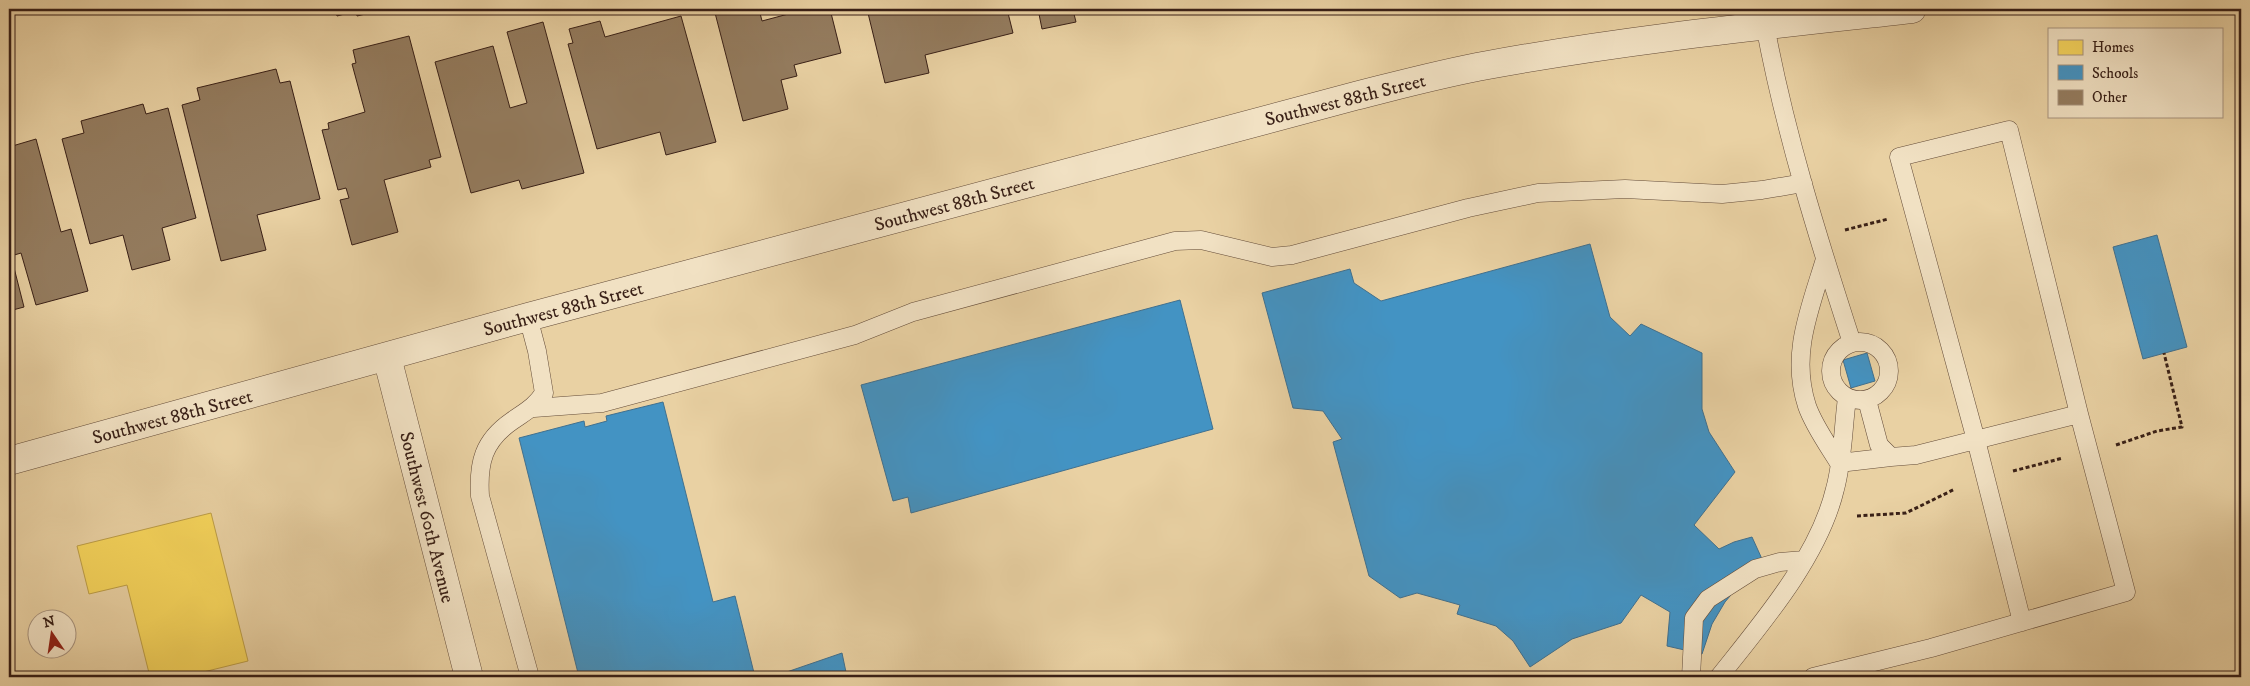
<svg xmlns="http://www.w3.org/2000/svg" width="2250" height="686" font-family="'IM FELL DW Pica',serif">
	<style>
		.homes { fill: #f6d55c; stroke: #bd9e47 }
		.schools { fill: #4393c3; stroke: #40708f }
		.building { fill: #947c5f; stroke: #381f16 }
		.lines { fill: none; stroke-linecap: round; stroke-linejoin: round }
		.service-casing { stroke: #644c39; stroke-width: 19 }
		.minor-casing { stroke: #644c39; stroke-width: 29 }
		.tertiary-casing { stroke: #644c39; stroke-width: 29 }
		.path { stroke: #381f16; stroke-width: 3; stroke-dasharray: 4 2.5; stroke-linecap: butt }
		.service { stroke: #f1e1c3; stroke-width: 18 }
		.minor { stroke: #f1e1c3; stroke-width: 28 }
		.tertiary { stroke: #f1e1c3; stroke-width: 28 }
		.labels { text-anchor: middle; stroke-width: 5; stroke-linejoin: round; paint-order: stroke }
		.street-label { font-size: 19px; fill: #381f16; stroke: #f1e1c3 }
	</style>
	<rect width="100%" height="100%" fill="#e9d1a3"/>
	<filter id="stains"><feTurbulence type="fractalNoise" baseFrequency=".004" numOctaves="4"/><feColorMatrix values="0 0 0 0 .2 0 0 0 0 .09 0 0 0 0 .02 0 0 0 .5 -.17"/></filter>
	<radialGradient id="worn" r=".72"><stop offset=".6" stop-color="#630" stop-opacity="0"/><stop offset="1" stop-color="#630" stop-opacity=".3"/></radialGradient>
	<!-- homes -->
	<path class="homes" d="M211,513l37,148 -65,16h-33l-23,-92 -38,9 -12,-48z"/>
	<!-- schools -->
	<path class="schools" d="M2157,235l30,112 -44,12 -30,-112z
		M1590,244l20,73 20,19 11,-12 61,29v56l7,23 26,40 -41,53 25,24 15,-7 18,-5 15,33 -31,19 -11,13 -13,22 -10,30 -35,-8 3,-34 -29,-17 -20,28 -49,16 -42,28 -17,-26 -17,-15 -39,-12 3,-9 -43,-12 -17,5 -31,-22 -36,-134 9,-3 -19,-28 -30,-3 -31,-115 88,-24 4,14 27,18z
		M1180,300l33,129 -302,84 -3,-16 -15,4 -32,-116z
		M1867,353l8,28 -24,7 -8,-28z
		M663,402l50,200 22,-6 20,81h-176l-60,-239 65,-17 1,6 22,-6 -1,-5z
		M842,653l5,24h-69v-2z"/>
	<!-- building -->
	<path class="building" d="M335,9h43v2l-21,5 -1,-5 -19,5z
		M714,9h45l3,12 45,-12h23l11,44 -47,12 3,11 -16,4 7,29 -45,12z
		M867,9h140l6,24 -88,22 4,18 -44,10z
		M1038,9h42l-7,1 3,12 -34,7z
		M681,16l35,126 -50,13 -6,-23 -63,17 -29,-105 5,-1 -4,-14 31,-8 5,16z
		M543,22l41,151 -62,16 -3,-9 -48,13 -36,-131 58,-16 17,62 17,-5 -20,-71z
		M409,36l32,121 -12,3 2,7 -47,13 14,52 -46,13 -12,-45 9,-2 -3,-10 -8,2 -16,-60 7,-1 -1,-6 37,-11 -13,-48 4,-1 -3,-13z
		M276,69l4,14 10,-2 30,118 -63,16 9,35 -45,11 -39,-156 18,-5 -3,-12z
		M143,104l3,10 22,-6 28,110 -34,10 8,32 -38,10 -9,-35 -33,9 -28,-105 22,-6 -3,-12z
		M36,139l25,93 10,-3 17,62 -52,14 -15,-52 -10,3 13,51 -15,4v-164z"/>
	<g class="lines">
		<!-- service casing -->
		<g class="service-casing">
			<path id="service" d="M1765,25c20,108 53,213 87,318
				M1825,259c-15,50 -35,95 -18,147 7,20 21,39 32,57l52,-6
				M528,317l9,34 7,42c-10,15 -18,18 -32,28 -29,20 -34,42 -32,75l50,181
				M1831 371a29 29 0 1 1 58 0a29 29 0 1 1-58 0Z
				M1867,400l12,45 12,12 25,-2 163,-41
				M534,408l68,-5 253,-68 58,-23 262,-71 26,-1 71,17 20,-2 176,-47 70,-15 87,-4 97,5 40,-4 41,-7
				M1691,677l3,-59 14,-19 47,-30 25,-7 24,-2
				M1719,677c42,-53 100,-120 116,-188 8,-29 8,-61 12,-91
				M1813,677l118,-29 195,-56 -47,-178 -70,-284 -110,27 77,283 46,182"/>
		</g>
		<!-- minor casing -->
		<g class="minor-casing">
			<path id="minor" d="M387,357l82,320"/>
		</g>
		<!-- tertiary casing -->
		<g class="tertiary-casing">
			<path id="tertiary" d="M9,461l519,-144 827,-221c44,-11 88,-23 133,-31 140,-26 282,-40 424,-56"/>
		</g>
		<!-- path -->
		<path class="path" d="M1845,230l43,-11
			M2116,445l41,-14 25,-4 -18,-74
			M2013,471l50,-13
			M1857,516l49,-3 49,-24"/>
		<!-- service -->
		<use href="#service" class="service"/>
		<!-- minor -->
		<use href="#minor" class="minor"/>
		<!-- tertiary -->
		<use href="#tertiary" class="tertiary"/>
	</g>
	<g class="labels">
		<!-- street labels -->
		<g class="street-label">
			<text transform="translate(1345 99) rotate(-14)" y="7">Southwest 88th Street</text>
			<text transform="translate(954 203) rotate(-15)" y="7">Southwest 88th Street</text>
			<text transform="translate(563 308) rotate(-15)" y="7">Southwest 88th Street</text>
			<text transform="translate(172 416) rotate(-15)" y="7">Southwest 88th Street</text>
			<text transform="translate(428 517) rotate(76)" y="7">Southwest 60th Avenue</text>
		</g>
	</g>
	<!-- margin -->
	<rect width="2250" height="686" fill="none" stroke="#e9d1a3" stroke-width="30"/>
	<rect x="10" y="10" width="2230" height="666" fill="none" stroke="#381f16" stroke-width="2.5"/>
	<rect x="15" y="15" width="2220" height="656" fill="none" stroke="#381f16"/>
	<!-- legend -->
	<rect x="2048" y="28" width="175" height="90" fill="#f1e1c3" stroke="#a7937e"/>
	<rect x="2058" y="40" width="25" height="15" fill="#f6d55c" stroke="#a7937e"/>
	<text x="2092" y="52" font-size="15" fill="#381f16">Homes</text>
	<rect x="2058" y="65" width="25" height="15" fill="#4393c3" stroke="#a7937e"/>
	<text x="2092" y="78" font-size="15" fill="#381f16">Schools</text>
	<rect x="2058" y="90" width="25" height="15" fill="#947c5f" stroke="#a7937e"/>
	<text x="2092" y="102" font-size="15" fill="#381f16">Other</text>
	<!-- north arrow -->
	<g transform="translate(52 634) rotate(347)"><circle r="24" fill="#f1e1c3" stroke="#a7937e"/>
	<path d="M0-4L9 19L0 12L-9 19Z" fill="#8f2418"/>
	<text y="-8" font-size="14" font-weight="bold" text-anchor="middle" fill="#381f16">N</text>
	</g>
	<rect width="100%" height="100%" filter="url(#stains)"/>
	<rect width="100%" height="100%" fill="url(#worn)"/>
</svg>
